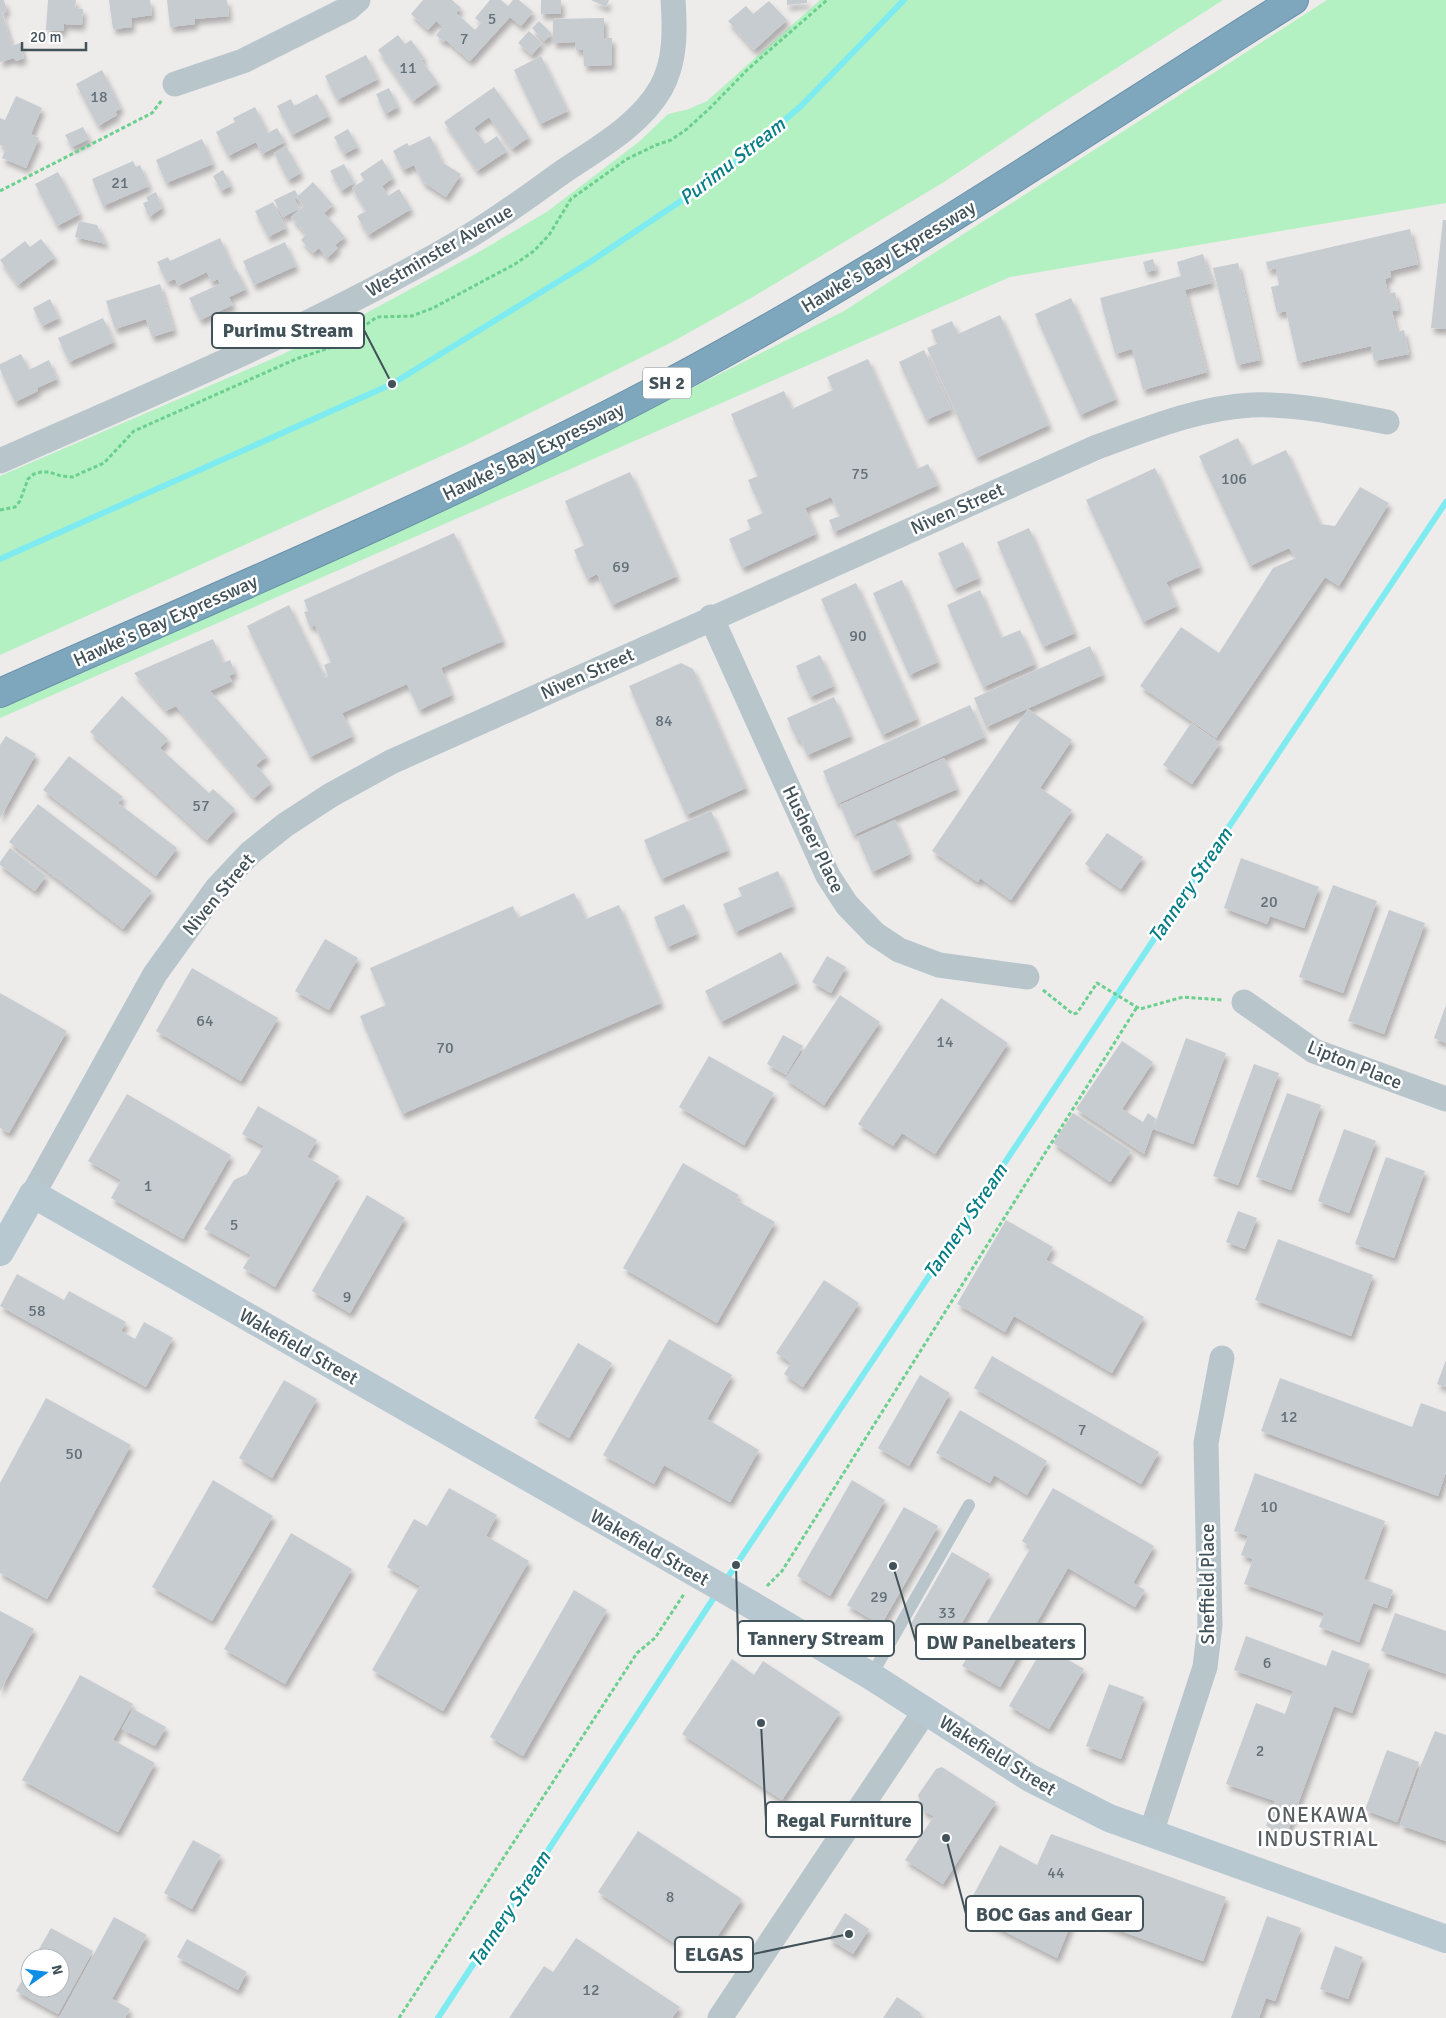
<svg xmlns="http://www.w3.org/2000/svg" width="1446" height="2018" font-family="Signika,sans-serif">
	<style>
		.green { fill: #b4f1c2 }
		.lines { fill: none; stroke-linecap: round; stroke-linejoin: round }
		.stream { stroke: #7eebf1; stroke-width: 6 }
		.building { fill: #c7ccd1; filter: url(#shadow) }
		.highway-casing { stroke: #6a92aa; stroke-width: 30 }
		.path { stroke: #6ad08e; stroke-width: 3; stroke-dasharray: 4 2.5; stroke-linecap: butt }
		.lane { stroke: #b8c6cc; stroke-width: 12 }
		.street { stroke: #b8c6cc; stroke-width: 25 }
		.secondary { stroke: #b7c8d1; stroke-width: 28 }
		.highway { stroke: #7ea7be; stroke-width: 28 }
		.labels { text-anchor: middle; stroke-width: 5; stroke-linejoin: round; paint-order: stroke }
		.number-label { font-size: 16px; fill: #637077 }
		.shield { fill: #fff; stroke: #7b868b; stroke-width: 1 }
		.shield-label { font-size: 18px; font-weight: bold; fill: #425259 }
		.street-label { font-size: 19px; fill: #425259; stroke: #fff }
		.water-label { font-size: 20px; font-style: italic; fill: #067e85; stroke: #fff }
		.quarter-label { font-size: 21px; letter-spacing: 1px; fill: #575d60; stroke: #fff }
		.leader { fill: none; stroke: #425259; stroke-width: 2 }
		.callout-dot { fill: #425259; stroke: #fff; stroke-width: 2 }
		.callout { fill: #fff; stroke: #425259; stroke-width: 2 }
		.callout-label { font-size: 20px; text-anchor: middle; font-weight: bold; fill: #425259 }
	</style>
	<defs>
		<filter id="shadow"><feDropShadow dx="3" dy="5.5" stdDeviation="2.5" flood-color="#0004"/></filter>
	</defs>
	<rect width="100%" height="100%" fill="#eeebeb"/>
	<!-- green -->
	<path class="green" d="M820,0h403l-175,112 -104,70 -193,116 -79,44 -206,103 -466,210v-179l281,-121 78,-38 120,-65 69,-41 92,-70 28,-27 21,-5 18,-8z
		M1327,0h119v203l-436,74 -1010,441v-10l524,-235 320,-162z"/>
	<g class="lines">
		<!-- stream -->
		<path class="stream" d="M0,559l392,-175 198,-122 134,-90 77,-66 103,-106
			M724,1583l722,-1081
			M438,2018l279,-425"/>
	</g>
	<!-- building -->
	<path class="building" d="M0,0h4l3,11 -5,2 10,33 8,-3 4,15 -8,3 -2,-3 -14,4z
		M48,0h28l-1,8 8,1 -1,16 -18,-1 -1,7 -17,-1z
		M109,0h41l2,15 -21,3 1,9 -19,2z
		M167,0h60l2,16 -34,3v5l-25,3z
		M423,0h29l9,8 -5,5 19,17 6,-7 -6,-5 15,-18h11l7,6 5,-6h6l14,12 -12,14 -11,-9 -40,44 -24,-21 -2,2 -8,-7 7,-8 -7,-6 -8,9 -17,-16z
		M541,0h20v14h-20z
		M591,0h18l-3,7z
		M787,0h20v3l-20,2z
		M769,1l18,19 -33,30 -26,-29 18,-15 7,8z
		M604,18v20h8v27l-28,1 -1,-16h-7l-1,-8 -22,1v-24z
		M539,21l13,13 -8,7 -12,-13z
		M529,31l13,12 -10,12 -14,-12z
		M398,35l7,9 6,-4 13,18 -3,2 17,23 -25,18 -35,-51z
		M366,55l12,24 -41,21 -12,-24z
		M541,56l27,55 -28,13 -26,-54z
		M102,70l19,38 -6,4 2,3 -19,11 -22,-42z
		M494,87l35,50 -17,12 -23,-32 -15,11 11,16 12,-8 10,15 -30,20 -33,-49z
		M389,88l9,19 -13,7 -9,-20z
		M317,94l12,22 -37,19 -15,-29 14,-7 3,7z
		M16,96l26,12 -11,26 8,4 -13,30 -24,-10 4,-10 -6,-3v-27l5,2z
		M255,107l13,26 9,-5 8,14 -23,12 -6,-12 -28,14 -12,-24 19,-10 -2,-4z
		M83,127l6,12 -17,8 -7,-12z
		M348,129l10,18 -14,7 -10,-17z
		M430,136l13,27 18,11 -15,23 -23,-15 -9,-17 -11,5 -10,-19 14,-8 2,3z
		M202,139l11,25 -47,19 -10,-23z
		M286,146l15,27 -13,7 -14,-27z
		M382,159l11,19 -11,8 6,10 11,-7 12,20 -43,26 -11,-19 9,-5 -14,-23 12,-8 -4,-6z
		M133,161l3,6 4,-2 9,21 -46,20 -11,-27z
		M344,164l10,19 -13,8 -11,-20z
		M223,170l8,16 -10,5 -8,-15z
		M58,172l22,42 -23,12 -22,-42z
		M313,182l20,23 -9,8 21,24 -10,8 3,3 -11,10 -8,-10 -6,5 -12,-13 5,-6 -15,-17 13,-11 -7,-9z
		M295,190l3,6 -4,2 5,11 -16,8 -9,-17z
		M156,192l6,16 -13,9 -6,-14 5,-2 -2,-4z
		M273,202l13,26 -18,9 -13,-26z
		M1443,220h3v109l-15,-1z
		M79,221l18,4 9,19 -31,-7z
		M1410,229l8,35 -28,7 1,6 -6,2 3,15 7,-2 4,18 -7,1 5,21 7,-2 5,24 -35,7 -3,-15 -73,17 -12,-52 -9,2 -6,-26 8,-2 -3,-17 -8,2 -2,-8z
		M220,238l14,32 2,-1 10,20 -17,8 4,8 -33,15 -11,-22 31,-14 -2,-5 -7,3 -4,-10 -29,14 -3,-7 -8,3 -10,-20 11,-5 2,4z
		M41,239l14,18 -37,28 -18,-25 25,-19 5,6z
		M285,242l11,24 -42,19 -11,-24z
		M1203,254l9,29 -27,7 22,82 -64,18 -11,-41 -17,5 -15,-56 81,-22 -4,-14z
		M1153,259l3,11 -10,2 -3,-10z
		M1238,263l22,97 -23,5 -24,-97z
		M160,284l14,46 -22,7 -6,-18 -31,10 -9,-28z
		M1071,298l45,101 -36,16 -45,-101z
		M50,299l9,19 -17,8 -9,-18z
		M1000,315l49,110 -73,33 -49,-110 10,-4 -6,-14 21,-9 6,13z
		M103,318l11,24 -45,20 -11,-24z
		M924,350l27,59 -25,11 -27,-58z
		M21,354l8,16 20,-10 8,19 -20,9 1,3 -23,11 -15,-33v-5z
		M868,359l49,110 11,-5 10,21 -104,47 -5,-12 11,-4 -9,-19 -26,11 11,26 -74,34 -13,-29 22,-10 -4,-9 16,-7 -15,-33 10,-4 -27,-62 53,-23 8,18 41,-19 -6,-13z
		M1238,438l13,28 35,-16 34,74 15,2 25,-39 29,16 -50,83 -14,-9 -109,161 -76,-52 41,-59 38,26 54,-85 23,-10 -7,-10 -39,18 -51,-110z
		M1155,468l45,99 -34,15 11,24 -34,16 -57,-122z
		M630,472l47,104 -65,29 -15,-31 -10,5 -13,-29 10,-5 -19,-44z
		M1029,528l46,105 -32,14 -46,-105z
		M454,533l49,108 -62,27 11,27 -33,15 -12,-26 -65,29 11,23 -43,21 -63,-131 42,-21 36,73 3,-2 -4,-11 7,-3 -16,-37 -5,2 -6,-15 4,-1 -4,-11z
		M963,542l16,36 -25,11 -16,-36z
		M902,580l36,82 -29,13 -36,-82z
		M856,583l61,136 -35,16 -61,-136z
		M980,590l21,48 19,-8 15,34 -52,23 -36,-82z
		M213,639l10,24 7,-3 5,13 -6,3 3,5 -22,10 57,65 -11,9 15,18 -17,15 -78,-92 -10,5 -32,-38z
		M1090,646l13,29 -117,52 -12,-29z
		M820,655l14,31 -24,11 -14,-31z
		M681,663l12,6 53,119 -60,27 -57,-129z
		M122,696l46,43 -8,9 49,45 4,-4 22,20 -28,31 -117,-108z
		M834,697l17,39 -44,19 -7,-16 -3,1 -10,-22z
		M970,705l15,32 -148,67 -14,-33z
		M1028,709l44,31 -32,48 32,22 -61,90 -31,-22 -2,4 -46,-31z
		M1191,723l29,20 -28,41 -29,-19z
		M6,736l30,18 -36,64v-73z
		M69,756l54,41 -5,6 59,45 -21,28 -113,-86z
		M944,758l13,31 -104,46 -13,-30z
		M38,804l114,87 -29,38 -114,-87z
		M711,811l17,39 -67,29 -17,-39z
		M895,820l15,34 -38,18 -15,-35z
		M1107,833l36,24 -22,32 -36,-25z
		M10,848l36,28 -11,15 -35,-26v-3z
		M1241,858l78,29 -15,41 -34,-12 -3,8 -43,-16z
		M778,871l15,35 -58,26 -12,-28 19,-8 -4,-8z
		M1333,885l44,16 -34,92 -44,-16z
		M574,893l12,26 33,-14 42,98 -259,111 -42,-98 26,-11 -16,-37 143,-62 5,12z
		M684,904l13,30 -30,13 -13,-30z
		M1389,910l36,13 -41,111 -36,-13z
		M325,939l33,19 -29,52 -34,-19z
		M781,952l16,31 -76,39 -16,-31z
		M827,956l19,11 -15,26 -19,-11z
		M192,968l86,50 -37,63 -85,-50z
		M0,993l67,38 -58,102 -9,-5z
		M840,995l40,27 -56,83 -39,-26z
		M941,998l67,45 -73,111 -33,-21 -9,13 -35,-22z
		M1446,1005v38l-12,-5z
		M783,1035l20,11 -17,29 -19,-11z
		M1186,1038l40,15 -33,91 -40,-15z
		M1122,1041l31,21 -31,47 21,13 5,-9 8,6 -12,35 -68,-45z
		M709,1056l65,37 -30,52 -65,-38z
		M1254,1064l25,9 -41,112 -25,-9z
		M1287,1093l34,12 -30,85 -35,-13z
		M127,1094l104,61 -48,84 -72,-41 10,-18 -33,-19z
		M258,1106l59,34 -10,17 32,19 -64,111 -32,-19 8,-13 -47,-26 30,-49 13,-6 17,-28 -22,-12z
		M1073,1113l58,38 -21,31 -57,-39z
		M1344,1129l32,12 -27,72 -31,-12z
		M1386,1157l39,14 -31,87 -39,-14z
		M683,1163l56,32 -3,5 39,22 -58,101 -94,-55z
		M367,1195l38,23 -55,95 -38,-22z
		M1238,1211l19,7 -12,31 -19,-7z
		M1006,1220l47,27 -7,13 98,57 -32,56 -98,-57 -9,16 -48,-28z
		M1278,1239l95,36 -22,61 -96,-36z
		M17,1274l47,26 5,-9 57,31 -5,9 14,8 9,-17 29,16 -27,49 -146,-81z
		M824,1280l35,23 -56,84 -19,-13 7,-11 -15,-10z
		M669,1339l63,36 -25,44 52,31 -29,52 -66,-37 -10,19 -51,-29z
		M578,1343l34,20 -43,75 -35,-20z
		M992,1356l167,96 -18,32 -167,-96z
		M1446,1360v27l-9,-3z
		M920,1375l30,18 -41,73 -31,-18z
		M1280,1378l132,49 9,-24 25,9v60l-8,24 -177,-65z
		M284,1380l33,19 -45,79 -33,-20z
		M46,1398l85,47 -84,154 -47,-26v-90z
		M960,1410l87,51 -20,34 -33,-20 -4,8 -54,-30z
		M1255,1473l130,48 -21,58 29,11 -6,18 -14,-5 -14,39 -40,-15 5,-14 -80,-29 9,-25 -12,-4 7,-19 -14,-5z
		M213,1480l60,36 -61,105 -60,-34z
		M852,1480l33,20 -55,96 -33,-20z
		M449,1488l48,27 -11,21 43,25 -86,150 -71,-41 48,-84 -33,-19 27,-48 13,7z
		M1053,1488l101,58 -21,37 12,7 -10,17 -67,-39 -68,119 -38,-21 69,-119 -9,-6z
		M904,1507l34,19 -57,99 -34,-20z
		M291,1533l61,36 -67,115 -61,-35z
		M952,1552l38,22 -42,73 -38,-22z
		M574,1590l33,20 -84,146 -33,-19z
		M0,1611l34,18 -34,62z
		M1395,1613l51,18v43l-65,-23z
		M1246,1636l80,30 6,-16 38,14 -18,49 -18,-7 -47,128 -21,-8 9,-25 -49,-17 30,-81 29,11 8,-23 -59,-21z
		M1044,1646l40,23 -35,60 -40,-23z
		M732,1659l22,16 9,-14 77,51 -58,88 -100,-66z
		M80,1675l53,29 -20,36 42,23 -37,69 -96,-52z
		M1109,1684l35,13 -23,62 -35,-13z
		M133,1709l33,18 -11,19 -33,-17z
		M1435,1731l11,4v106l-46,-16 21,-60z
		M1387,1750l32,12 -22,60 -32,-12z
		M942,1767l54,35 -53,82 -38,-24 29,-44 -11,-5 -5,-16 18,-26z
		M638,1831l104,68 -41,62 -103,-69z
		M1051,1834l175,63 -23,64 -128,-47 -18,44 -92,-47 35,-66 37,20z
		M193,1840l28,15 -29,54 -28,-16z
		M845,1913l24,16 -16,25 -24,-15z
		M1267,1916l34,12 -26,73 -9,-3 -7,20h-28z
		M114,1917l33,18 -35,64 18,10 -5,9h-66z
		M51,1928l42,23 -35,63 -42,-23 14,-25v22h30v-30h-26z
		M576,1938l104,69 -8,11h-163l35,-52 9,6z
		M187,1939l60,33 -9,18 -61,-33z
		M1335,1946l28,11 -15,42 -28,-10z
		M897,1997l24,16 -3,5h-35z"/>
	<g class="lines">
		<!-- highway casing -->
		<g class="highway-casing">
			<path id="highway" d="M0,693c211,-94 426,-184 631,-290 231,-119 444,-266 663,-403"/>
		</g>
		<!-- path -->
		<path class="path" d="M0,191l152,-78 10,-13
			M0,510l15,-3 5,-6 8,-22 6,-5 7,-2h8l12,4 12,1 8,-4 23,-10 30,-32 162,-72 39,-13 42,-29 35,-1 21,-8 82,-44 19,-13 15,-16 22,-36 56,-40 29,-14 15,-5 16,-11 24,-22 36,-37 80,-70
			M1043,990l30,24 4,-1 20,-30 43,26 43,-12 40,3
			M767,1586l15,-15 355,-564
			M399,2018l238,-365 18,-15 29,-44"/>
		<!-- lane -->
		<path class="lane" d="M871,1676l98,-171"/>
		<!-- street -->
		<path class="street" d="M175,84l68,-23 106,-53 9,-8
			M0,461c156,-69 314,-134 461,-220 36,-21 69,-46 103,-70 34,-23 76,-46 97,-83 15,-27 14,-58 12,-88
			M711,617l117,259 19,29 28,29 24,16 40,15 88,12
			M1244,1002l70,49 132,48
			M33,1194l122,-220 62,-86 33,-35 35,-28 46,-30 60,-33 706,-315c50,-18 101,-39 154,-42 46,-2 92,9 136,17
			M1151,1833l54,-166 5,-42 -4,-182 16,-85
			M720,2018l205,-307"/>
		<!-- secondary -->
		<path class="secondary" d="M0,1252l33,-58 717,410 121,72 159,102 79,40 337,121"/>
		<!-- highway -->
		<use href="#highway" class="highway"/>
	</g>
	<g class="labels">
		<!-- number labels -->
		<g class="number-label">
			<text x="492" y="24">5</text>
			<text x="464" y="44">7</text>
			<text x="408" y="73">11</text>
			<text x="99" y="102">18</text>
			<text x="120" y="188">21</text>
			<text x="860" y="479">75</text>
			<text x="1234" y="484">106</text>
			<text x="621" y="572">69</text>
			<text x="858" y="641">90</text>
			<text x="664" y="726">84</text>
			<text x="201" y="811">57</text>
			<text x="1269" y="907">20</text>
			<text x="205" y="1026">64</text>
			<text x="945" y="1047">14</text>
			<text x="445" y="1053">70</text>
			<text x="148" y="1191">1</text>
			<text x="234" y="1230">5</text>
			<text x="347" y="1302">9</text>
			<text x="37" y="1316">58</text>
			<text x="1289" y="1422">12</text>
			<text x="1082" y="1435">7</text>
			<text x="74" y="1459">50</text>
			<text x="1269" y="1512">10</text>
			<text x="879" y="1602">29</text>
			<text x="947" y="1618">33</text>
			<text x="1267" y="1668">6</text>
			<text x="1260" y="1756">2</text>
			<text x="1056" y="1878">44</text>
			<text x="670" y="1902">8</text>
			<text x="591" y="1995">12</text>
		</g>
		<!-- shield labels -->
		<rect class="shield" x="643" y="367.5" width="48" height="31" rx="4"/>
		<g class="shield-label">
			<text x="667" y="389">SH 2</text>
		</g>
		<!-- street labels -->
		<g class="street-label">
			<text transform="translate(439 250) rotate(-30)" y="7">Westminster Avenue</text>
			<text transform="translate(888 256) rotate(-31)" y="7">Hawke's Bay Expressway</text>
			<text transform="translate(533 451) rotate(-26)" y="7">Hawke's Bay Expressway</text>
			<text transform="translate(957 508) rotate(-24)" y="7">Niven Street</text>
			<text transform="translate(165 620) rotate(-24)" y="7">Hawke's Bay Expressway</text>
			<text transform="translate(587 673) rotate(-24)" y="7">Niven Street</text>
			<text transform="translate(814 839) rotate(64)" y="7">Husheer Place</text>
			<text transform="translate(218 894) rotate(-50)" y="7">Niven Street</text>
			<text transform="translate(1355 1064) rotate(22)" y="7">Lipton Place</text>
			<text transform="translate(299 1346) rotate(30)" y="7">Wakefield Street</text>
			<text transform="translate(650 1547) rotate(30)" y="7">Wakefield Street</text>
			<text transform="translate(1207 1584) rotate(-90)" y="7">Sheffield Place</text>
			<text transform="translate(998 1755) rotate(32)" y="7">Wakefield Street</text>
		</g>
		<!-- water labels -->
		<g class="water-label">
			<text transform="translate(732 161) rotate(-38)" y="7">Purimu Stream</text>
			<text transform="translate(1190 885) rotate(-56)" y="7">Tannery Stream</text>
			<text transform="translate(965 1221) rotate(-56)" y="7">Tannery Stream</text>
			<text transform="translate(509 1909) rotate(-57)" y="7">Tannery Stream</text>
		</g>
		<!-- quarter labels -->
		<g class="quarter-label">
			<text x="1318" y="1822">ONEKAWA<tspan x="1318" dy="24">INDUSTRIAL</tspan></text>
		</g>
	</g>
	<!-- callouts -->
	<path class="leader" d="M392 384L364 330M736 1565L738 1638M893 1566L916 1642M761 1723L766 1820M946 1838L966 1914M849 1934L753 1954"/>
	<g class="callout-dot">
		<circle cx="392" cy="384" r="5"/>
		<circle cx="736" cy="1565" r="5"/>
		<circle cx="893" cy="1566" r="5"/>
		<circle cx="761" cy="1723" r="5"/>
		<circle cx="946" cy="1838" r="5"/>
		<circle cx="849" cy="1934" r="5"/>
	</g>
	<g class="callout">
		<rect x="212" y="313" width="152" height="35" rx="5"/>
		<rect x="738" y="1621" width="156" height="35" rx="5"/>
		<rect x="916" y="1624" width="169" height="35" rx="5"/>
		<rect x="766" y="1802" width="156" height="35" rx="5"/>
		<rect x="966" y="1896" width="177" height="35" rx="5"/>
		<rect x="675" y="1937" width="78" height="35" rx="5"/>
	</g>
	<g class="callout-label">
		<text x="288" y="337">Purimu Stream</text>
		<text x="816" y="1645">Tannery Stream</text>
		<text x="1001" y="1649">DW Panelbeaters</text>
		<text x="844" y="1827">Regal Furniture</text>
		<text x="1054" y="1921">BOC Gas and Gear</text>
		<text x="714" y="1961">ELGAS</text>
	</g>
	<!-- north arrow -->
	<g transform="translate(45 1973) rotate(76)"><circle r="24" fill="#ffffff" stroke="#b3babd"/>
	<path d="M0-4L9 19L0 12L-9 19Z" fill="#0d8de6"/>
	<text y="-8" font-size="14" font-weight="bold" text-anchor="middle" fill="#425259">N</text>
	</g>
	<!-- scale -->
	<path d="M22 42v8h64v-8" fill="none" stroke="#425259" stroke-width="2.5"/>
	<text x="30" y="42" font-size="15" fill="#425259" stroke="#ffffff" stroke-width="4" paint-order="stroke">20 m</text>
</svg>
